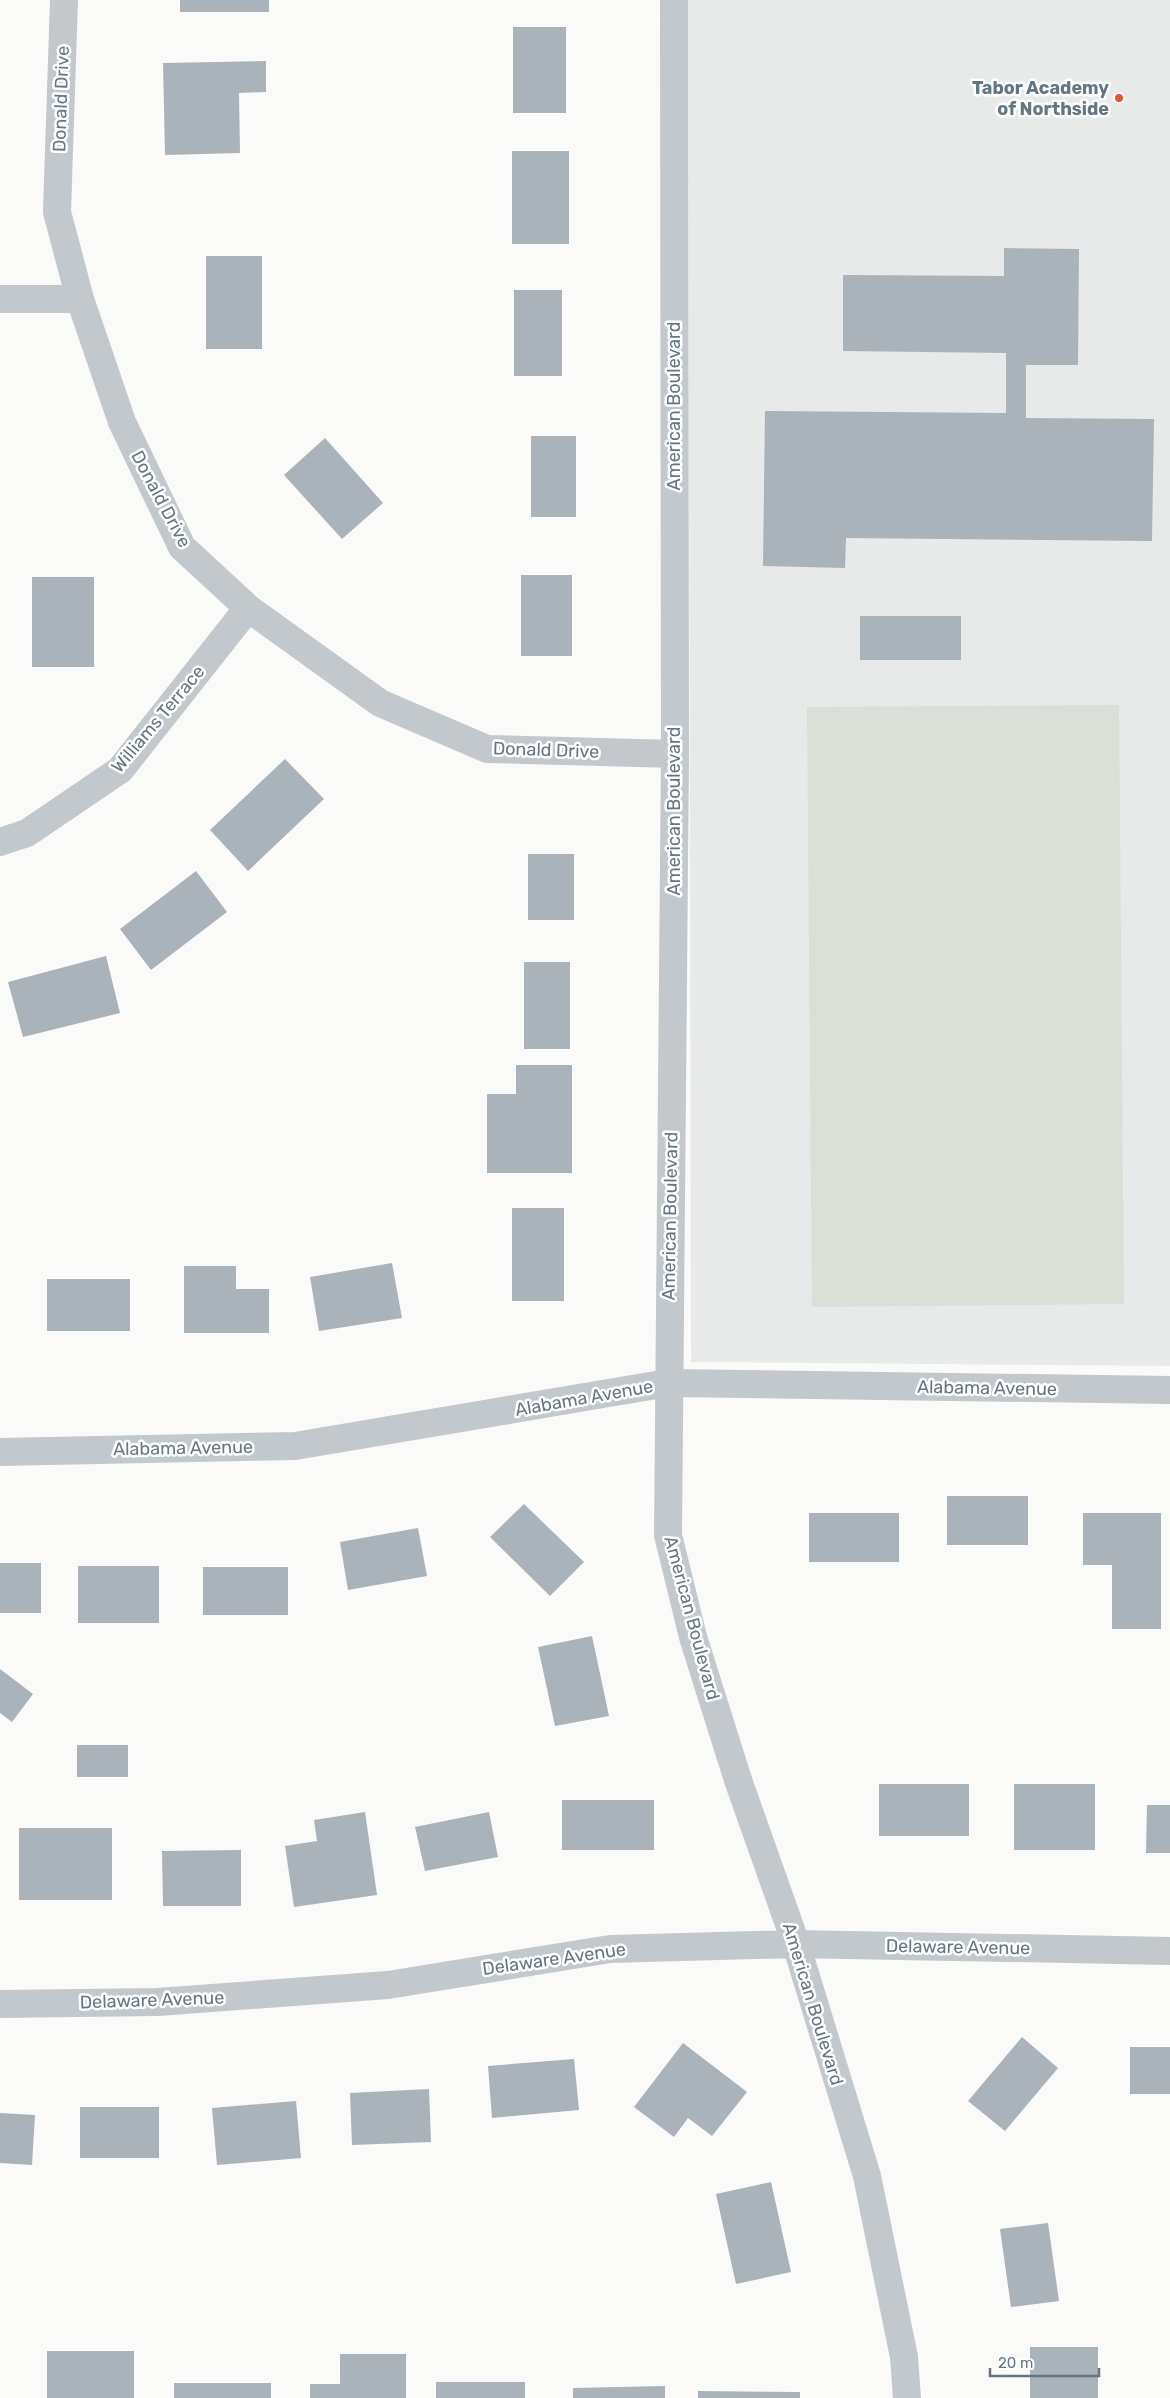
<svg xmlns="http://www.w3.org/2000/svg" width="1170" height="2398" font-family="Rubik,sans-serif">
	<style>
		.built { fill: #e8e9e9 }
		.green { fill: #dadfd7 }
		.building { fill: #aab3b9 }
		.lines { fill: none; stroke-linecap: round; stroke-linejoin: round }
		.street { stroke: #c3c8cc; stroke-width: 28 }
		.poi-dot { fill: #e4572e; stroke: #fff; stroke-width: 2 }
		.labels { text-anchor: middle; stroke-width: 5; stroke-linejoin: round; paint-order: stroke }
		.poi-label { font-size: 18px; font-weight: bold; fill: #657683; stroke: #fff; text-anchor: end }
		.street-label { font-size: 18px; fill: #657683; stroke: #fff }
	</style>
	<rect width="100%" height="100%" fill="#fafaf8"/>
	<!-- built -->
	<path class="built" d="M688,0h482v1366l-479,-4z"/>
	<!-- green -->
	<path class="green" d="M1119,705l5,599 -312,3 -5,-600z"/>
	<!-- building -->
	<path class="building" d="M180,0h89v12h-89z
		M513,27h53v86h-53z
		M266,61v31l-27,1 1,60 -75,2 -2,-92z
		M512,151h57v93h-57z
		M1004,248l75,1 -1,116h-52v53l128,1 -2,122 -306,-3 -1,30 -82,-2 2,-155 241,2v-60l-163,-2v-76l161,1z
		M206,256h56v93h-56z
		M514,290h48v86h-48z
		M531,436h45v81h-45z
		M325,438l58,65 -41,36 -58,-64z
		M521,575h51v81h-51z
		M32,577h62v90h-62z
		M860,616h101v44h-101z
		M285,759l39,40 -76,72 -38,-41z
		M528,854h46v66h-46z
		M196,871l31,41 -76,58 -31,-41z
		M106,956l14,57 -97,24 -15,-55z
		M524,962h46v87h-46z
		M516,1065h56v108h-85v-79h29z
		M512,1208h52v93h-52z
		M392,1263l10,55 -83,13 -9,-54z
		M184,1266h52v23h33v44h-85z
		M47,1279h83v52h-83z
		M947,1496h81v49h-81z
		M524,1504l60,58 -34,34 -60,-59z
		M809,1513h90v49h-90z
		M1083,1513h78v116h-49v-64h-29z
		M418,1528l9,48 -79,14 -8,-48z
		M0,1563h41v50h-41z
		M78,1566h81v57h-81z
		M203,1567h85v48h-85z
		M592,1636l17,80 -54,10 -17,-79z
		M0,1669l33,25 -21,28 -12,-9z
		M77,1745h51v32h-51z
		M879,1784h90v52h-90z
		M1014,1784h81v66h-81z
		M562,1800h92v50h-92z
		M1147,1805h23v48h-24z
		M365,1812l12,83 -83,12 -9,-61 32,-5 -3,-21z
		M489,1812l9,45 -73,14 -10,-44z
		M19,1828h93v72h-93z
		M241,1850v56h-78l-1,-55z
		M1022,2037l36,31 -53,63 -37,-30z
		M683,2043l64,49 -35,44 -24,-18 -14,19 -40,-30z
		M1130,2047h40v47h-40z
		M574,2059l5,51 -87,8 -4,-52z
		M429,2089l2,53 -79,3 -2,-52z
		M296,2101l5,57 -84,7 -5,-57z
		M80,2107h79v51h-79z
		M0,2113l35,2 -3,50 -32,-2z
		M771,2182l20,90 -55,12 -20,-90z
		M1048,2223l11,78 -48,6 -11,-78z
		M1030,2347h68v51h-68z
		M47,2351h87v47h-87z
		M340,2354h66v44h-96v-14h30z
		M436,2382h89v16h-89z
		M174,2383h97v15h-97z
		M665,2386v12h-92v-10z
		M698,2391l102,1v6h-102z"/>
	<g class="lines">
		<!-- street -->
		<path class="street" d="M64,0l-7,212 23,87 42,123 60,125 66,61 132,95 107,46 188,5
			M674,0l1,754 -7,781 25,102 45,143 58,164 71,232 37,181 3,41
			M0,299h80
			M0,842l27,-9 93,-63 128,-162
			M0,1452l295,-6 373,-63 502,7
			M0,2004l158,-2 230,-17 222,-36 186,-5 374,7"/>
	</g>
	<!-- markers -->
	<circle class="poi-dot" cx="1119" cy="98" r="5"/>
	<g class="labels">
		<!-- poi labels -->
		<g class="poi-label">
			<text x="1109" y="94">Tabor Academy<tspan x="1109" dy="21">of Northside</tspan></text>
		</g>
		<!-- street labels -->
		<g class="street-label">
			<text transform="translate(61 99) rotate(-88)" y="6">Donald Drive</text>
			<text transform="translate(674 406) rotate(-90)" y="6">American Boulevard</text>
			<text transform="translate(161 499) rotate(62)" y="6">Donald Drive</text>
			<text transform="translate(158 719) rotate(-50)" y="6">Williams Terrace</text>
			<text transform="translate(546 750) rotate(2)" y="6">Donald Drive</text>
			<text transform="translate(674 811) rotate(-90)" y="6">American Boulevard</text>
			<text transform="translate(670 1216) rotate(-89)" y="6">American Boulevard</text>
			<text transform="translate(987 1388) rotate(1)" y="6">Alabama Avenue</text>
			<text transform="translate(584 1398) rotate(-10)" y="6">Alabama Avenue</text>
			<text transform="translate(183 1448) rotate(-1)" y="6">Alabama Avenue</text>
			<text transform="translate(692 1618) rotate(75)" y="6">American Boulevard</text>
			<text transform="translate(958 1947) rotate(1)" y="6">Delaware Avenue</text>
			<text transform="translate(554 1959) rotate(-8)" y="6">Delaware Avenue</text>
			<text transform="translate(152 2000) rotate(-2)" y="6">Delaware Avenue</text>
			<text transform="translate(813 2004) rotate(73)" y="6">American Boulevard</text>
		</g>
	</g>
	<!-- scale -->
	<path d="M990 2368v8h109v-8" fill="none" stroke="#657683" stroke-width="2.5"/>
	<text x="998" y="2368" font-size="15" fill="#657683" stroke="#ffffff" stroke-width="4" paint-order="stroke">20 m</text>
</svg>
